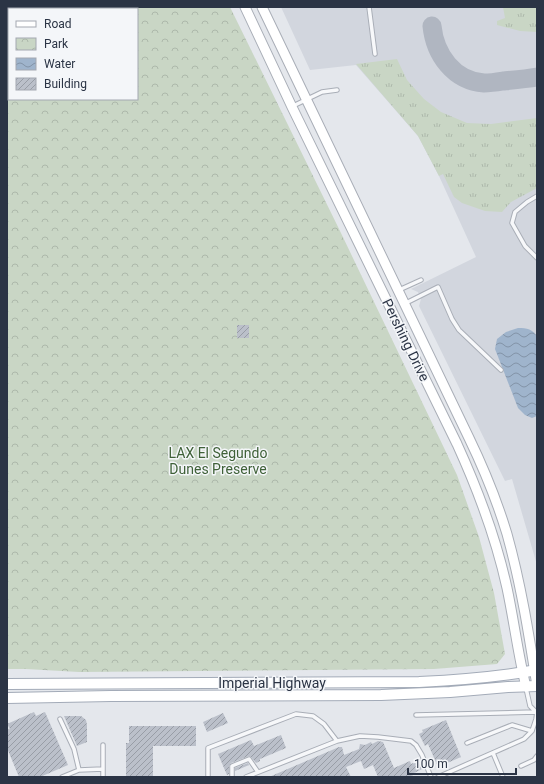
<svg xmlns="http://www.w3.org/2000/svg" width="544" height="784" font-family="Roboto,sans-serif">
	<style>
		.built { fill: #d2d6de }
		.grass { fill: url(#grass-tufts) }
		.park { fill: url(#park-crowns); fill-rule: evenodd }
		.water { fill: url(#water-waves) }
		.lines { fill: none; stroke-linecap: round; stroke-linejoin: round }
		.taxiway { stroke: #b0b6c1; stroke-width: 19 }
		.building { fill: url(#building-hatch) }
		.service-casing { stroke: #a9aeb7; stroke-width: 5.5 }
		.secondary-casing { stroke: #a9aeb7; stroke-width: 11 }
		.primary-casing { stroke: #a3abb8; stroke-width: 12 }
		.service { stroke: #f7f8fa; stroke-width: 3.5 }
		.secondary { stroke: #fff; stroke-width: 9 }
		.primary { stroke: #fff; stroke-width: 10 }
		.labels { text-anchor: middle; stroke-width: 3; stroke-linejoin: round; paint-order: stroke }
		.street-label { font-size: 14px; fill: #2b3445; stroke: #f4f6f9 }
		.park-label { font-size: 14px; fill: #3f6138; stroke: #f4f6f9 }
	</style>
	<defs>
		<pattern id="grass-tufts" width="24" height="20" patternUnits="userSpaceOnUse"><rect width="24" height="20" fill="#c9d6c5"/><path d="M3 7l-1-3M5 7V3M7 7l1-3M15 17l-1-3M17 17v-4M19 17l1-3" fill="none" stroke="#adb8ab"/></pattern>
		<pattern id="park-crowns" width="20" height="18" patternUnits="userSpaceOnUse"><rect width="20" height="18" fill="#c9d6c5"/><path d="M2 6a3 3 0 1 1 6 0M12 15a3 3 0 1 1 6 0" fill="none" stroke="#adb8ab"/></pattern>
		<pattern id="water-waves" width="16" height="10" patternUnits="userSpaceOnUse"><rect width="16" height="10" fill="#9fb4cc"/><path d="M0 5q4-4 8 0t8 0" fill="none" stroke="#8293a7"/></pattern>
		<pattern id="building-hatch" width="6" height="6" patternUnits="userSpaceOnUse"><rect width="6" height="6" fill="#bbc0ca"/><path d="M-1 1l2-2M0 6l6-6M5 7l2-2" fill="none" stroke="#989da6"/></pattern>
	</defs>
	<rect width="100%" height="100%" fill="#e4e7ec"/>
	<!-- built -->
	<path class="built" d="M281,7h256v558l-25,-86 -7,2 -86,-175 2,-7 -3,-7 -7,-3 65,-32 -37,-81 -21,-40 -62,-71 -46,5z"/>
	<!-- grass -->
	<path class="grass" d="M503,7h34v25l-17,-1 -23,-6v-4l8,-3z
		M397,59l10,21 17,19 17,13 26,11 24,1 46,-6v70l-26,14 -9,10 -17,-1 -23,-8 -8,-6 -11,-23 -4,2 -21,-40 -62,-72z"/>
	<!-- park -->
	<path class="park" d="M7,7h223l110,224 117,244 22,62 15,56 11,61 -8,10 -63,5 -355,3 -53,-3h-19zM9,9h128v90h-128z"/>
	<!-- water -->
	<path class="water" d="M518,328c9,0 15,1 19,9v79l-5,2 -7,-3 -7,-7 -23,-59 2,-10 9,-7z"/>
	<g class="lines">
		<!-- taxiway -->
		<path class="taxiway" d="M432,26c3,29 22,55 52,57 6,0 13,-1 19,-2 11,-1 23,-2 34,-4"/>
	</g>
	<!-- building -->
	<path class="building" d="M237,325h12v13h-12z
		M34,712l2,4 9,-4 23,53 -28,12h-21l-12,-29v-18l3,-1 -3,-5z
		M223,713l5,10 -21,9 -4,-10z
		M64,716h17l5,4 1,5v17l-10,4z
		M446,720l15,37 -23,10 -10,-23 -3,2 -6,-12 4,-2 -1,-2z
		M129,726h67v20h-43v31h-27v-34h3z
		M281,735l5,13 -26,11v2l-4,2 -5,-6 -2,-1 -18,7 -2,3v8l-2,1 -9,-21 33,-14 3,6z
		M378,741l5,1 11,26 16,-7 1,3 7,-3 4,8 -8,4 1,1 -6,3h-31l-5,-12 -9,4 -3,-8 -15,6 5,10h-82l70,-30h3l2,8 15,-6 1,-5 5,1 6,-3 1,2z
		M248,763l1,2 -14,6v-3z"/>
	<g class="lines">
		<!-- service casing -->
		<g class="service-casing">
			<path id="service" d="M369,7l6,47
				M293,106l29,-14 15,-2
				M537,196l-10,6 -12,10 -3,11 13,23 12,12
				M399,290l22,-10
				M406,303l32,-16 14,32 7,11 42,40
				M526,688l4,18 6,6
				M416,715l120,-3
				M60,719l14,30 5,21
				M467,743l45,-18 20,6 4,-12 1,-7
				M103,745v32
				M493,753l10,24
				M521,766l13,-6 3,-4
				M62,777l17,-7 24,-1
				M208,777v-29l88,-34 17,2 11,8 13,17
				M232,777v-11l17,-7 9,13
				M246,777l91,-36 23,-5 18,1 33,4 5,4 6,10 9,22
				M438,777l86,-38 8,-8"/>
		</g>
		<!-- secondary casing -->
		<g class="secondary-casing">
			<path id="secondary" d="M245,7l47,100 165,337c21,46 39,94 50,144 7,33 11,66 19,99
				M262,7l207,431c15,31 28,63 38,96 14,50 22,101 30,152"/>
		</g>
		<!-- primary casing -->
		<g class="primary-casing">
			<path id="primary" d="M7,684l412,-2c40,-2 79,-5 118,-12
				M7,698l104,-2 270,-1 69,-3 58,-5 29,-1"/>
		</g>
		<!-- service -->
		<use href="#service" class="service"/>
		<!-- secondary -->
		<use href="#secondary" class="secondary"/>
		<!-- primary -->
		<use href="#primary" class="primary"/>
	</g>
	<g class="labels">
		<!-- street labels -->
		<g class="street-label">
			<text transform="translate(406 340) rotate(64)" y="5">Pershing Drive</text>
			<text x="272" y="688">Imperial Highway</text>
		</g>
		<!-- park labels -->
		<g class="park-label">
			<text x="218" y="458">LAX El Segundo<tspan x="218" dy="16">Dunes Preserve</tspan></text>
		</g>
	</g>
	<!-- border -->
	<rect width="544" height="784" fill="none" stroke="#2b3445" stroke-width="16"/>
	<!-- legend -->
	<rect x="8" y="8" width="130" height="92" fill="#f4f6f9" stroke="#a4a8b1"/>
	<rect x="16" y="21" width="20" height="6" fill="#ffffff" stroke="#a4a8b1"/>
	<text x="44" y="28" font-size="12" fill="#2b3445">Road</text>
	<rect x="16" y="38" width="20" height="12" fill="url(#park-crowns)" stroke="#a4a8b1"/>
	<text x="44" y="48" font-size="12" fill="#2b3445">Park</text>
	<rect x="16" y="58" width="20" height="12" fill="url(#water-waves)" stroke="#a4a8b1"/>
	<text x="44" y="68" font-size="12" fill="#2b3445">Water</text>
	<rect x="16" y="78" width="20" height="12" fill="url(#building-hatch)" stroke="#a4a8b1"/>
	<text x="44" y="88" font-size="12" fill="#2b3445">Building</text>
	<!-- scale -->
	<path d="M408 768v6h108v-6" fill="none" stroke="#2b3445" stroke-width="2"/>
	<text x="414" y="768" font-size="12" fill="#2b3445" stroke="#f4f6f9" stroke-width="3" paint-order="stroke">100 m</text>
</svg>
